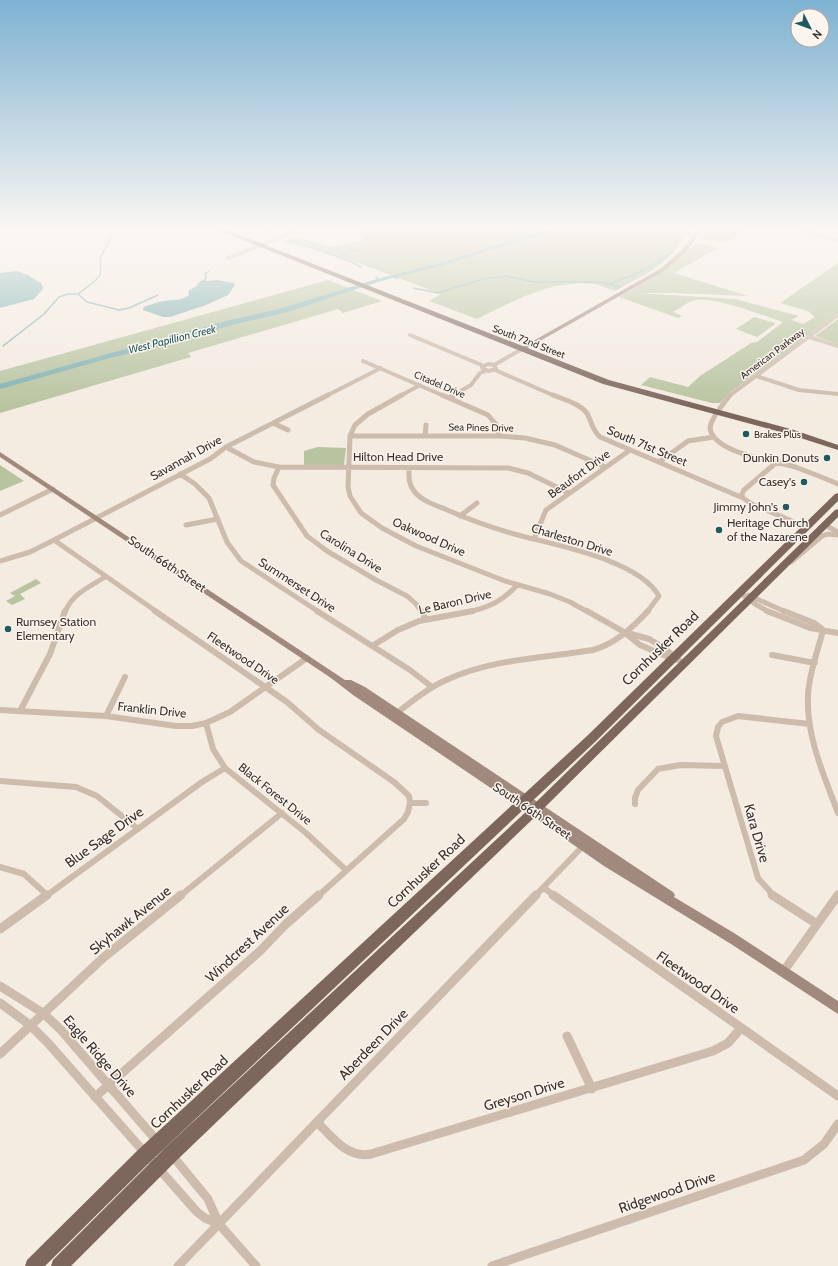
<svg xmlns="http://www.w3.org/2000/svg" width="838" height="1266" font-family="Cabin,sans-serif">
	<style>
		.green { fill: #b8c4a0 }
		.water { fill: #7fb0b2 }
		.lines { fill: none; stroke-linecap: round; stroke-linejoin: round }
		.stream { stroke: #7fb0b2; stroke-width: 1.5 }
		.river { fill: #7fb0b2; fill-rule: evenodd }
		.street-far3 { stroke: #cdbbac; stroke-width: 4 }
		.street-far2 { stroke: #cdbbac; stroke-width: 5 }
		.street-far1 { stroke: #cdbbac; stroke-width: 6 }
		.street { stroke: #cdbbac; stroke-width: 9 }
		.secondary { fill: #a18a7d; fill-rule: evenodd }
		.primary { fill: #7d675c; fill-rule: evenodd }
		.poi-dot { fill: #1f5a5e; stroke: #fbf5ee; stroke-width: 1.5 }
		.labels { text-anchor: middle; stroke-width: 3; stroke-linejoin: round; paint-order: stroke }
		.far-street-label { font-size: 10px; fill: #3b302b; stroke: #fbf5ee }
		.far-poi-label { font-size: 10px; fill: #3b302b; stroke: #fbf5ee; text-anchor: start }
		.far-water-label { font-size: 11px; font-style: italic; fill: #1f5a5e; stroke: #fbf5ee }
		.street-label { font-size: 12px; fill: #3b302b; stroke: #fbf5ee }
		.poi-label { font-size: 12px; fill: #3b302b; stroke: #fbf5ee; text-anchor: end }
		.near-street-label { font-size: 14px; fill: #3b302b; stroke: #fbf5ee }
	</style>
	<rect width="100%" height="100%" fill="#f4ebe1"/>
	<!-- green -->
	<path class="green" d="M356,230h336l-26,30 -15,11 -36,20c-7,-2 -14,-6 -21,-7 -42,-5 -80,17 -117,35l-48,-18 12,-7 -98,-37 -60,-15 13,-6 34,11 33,-7z
		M704,230h43l-22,13 -27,-4z
		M696,243l22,5 -44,25 74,23 -74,-3h-37l98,6 64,17 -8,4 12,4 12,-7 -7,-6 -28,-8 58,-40v50l-110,81 -8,9h-8l-71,-18 9,-8 38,10 12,-11 51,-33 6,-1 26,-20c-20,-6 -71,-28 -91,-21 -6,2 -13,8 -19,11l9,4 -4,2 -59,-21c28,-16 54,-31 77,-54z
		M328,280l54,21 -39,12 -5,-4 -150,44 3,4 -191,56v-42z
		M754,317l21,6v1l-18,13 -21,-8z
		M838,319v25l-23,-8z
		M318,447l28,1 -2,17 -40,1v-15z
		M0,465l24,16 -24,10z
		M36,579l5,4 -21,11 5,5 -13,6 -6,-4 9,-5 -5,-3z"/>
	<!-- water -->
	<path class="water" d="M17,271l11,4 14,9 1,5 -9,10 -34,9v-35z
		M206,278v3l11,-1 17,3 1,2 -7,10 -22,10 -36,12h-7l-20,-7 1,-3c6,-2 13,-5 20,-6 9,-2 17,1 25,-6l-1,-4 9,-5 1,-3z"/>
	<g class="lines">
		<!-- stream -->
		<path class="stream" d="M265,230l8,5
			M291,240l61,22 9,5
			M340,257l10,-7h8l14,-20
			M648,268l26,-17
			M376,277l3,3
			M393,277l5,1
			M206,278l-1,-4 4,-3
			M610,284l34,-14
			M413,288l25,5 45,-14 22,-3 29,6h67l19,5
			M78,294l17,-13 5,-6 1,-6 -1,-11 15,-28
			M3,346l41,-32 15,-17 9,-3h10l9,8 32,8 10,-2 29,-13
			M2,384v2"/>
		<!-- river -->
		<path class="river" d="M544,230h11l-115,36 -59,15 -97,32 -49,11 -77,23 -48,11 -110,31v-5l230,-64 49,-11 98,-30 59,-15z"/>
		<!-- street-far3 -->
		<path class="street-far3" d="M802,230l36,10
			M228,258l69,-27
			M410,335l74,31
			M809,337l29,9
			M363,361l81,35
			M488,364l6,1 2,4 -7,2 -6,-2 -1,-2z
			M494,365l28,-16
			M495,370l60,26
			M756,376l43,14 39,4
			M326,396l55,-28
			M400,396l20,-11
			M452,396l19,-11 9,-12 5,-2
			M729,396l109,-81"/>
		<!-- street-far2 -->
		<path class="street-far2" d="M402,395l-34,19 -13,11 -5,11 -2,51 2,9 11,17 21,15 34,18 89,35 45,13 20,8 18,10
			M442,395l46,20 10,12 1,9
			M553,395c12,5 29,9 35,20 4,9 5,16 12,22l143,61 9,6 54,23
			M449,398l5,-3
			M720,408l10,-13
			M717,412c-3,6 -9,13 -6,20 10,23 62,28 84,35 14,5 29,11 43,17
			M273,423l15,7
			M350,436h149l26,2 30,7 50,22
			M425,436l1,-11
			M226,447l28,15 25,5 229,1 20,5 41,20
			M659,462l29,-21 26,-4
			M279,467l-5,11 -1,7 34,51 20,15 49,29 31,16 9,8 6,8
			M409,468c0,8 -1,16 5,23 6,9 21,14 31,18 22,10 45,18 69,25 39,11 124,25 145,62l-12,16
			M180,474l15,10 14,14 18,44 14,19 78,51
			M743,498l-1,-4 2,-4 33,-28
			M0,515l53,-26
			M460,516l17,-13
			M186,525l32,-6
			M825,525l13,7
			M534,539l12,-29 84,-60
			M54,540l103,72
			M0,561l30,-9 24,-12 156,-81 16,-12 102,-52
			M791,562l31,-26 6,-2 10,1
			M740,593l15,11 14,8
			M748,595l38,17
			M65,612c7,-18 24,-25 40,-35
			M467,612c21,-4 36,-11 50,-27"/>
		<!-- street-far1 -->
		<path class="street-far1" d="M155,611l132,91 32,28 75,52 15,14 1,7 -2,9 -4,7 -86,77
			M317,611l93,59 22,17
			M421,611l5,8
			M587,611l37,21 25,7 15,9 20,16
			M767,611l43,17 28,5
			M784,611l30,12 8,6
			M823,630c-5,21 -14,43 -15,65 -2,42 16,80 30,118
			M624,632l16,13 35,15
			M372,646l26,-16 21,-9 54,-10
			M772,655l43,8
			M0,710l106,6 70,10h16l14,-3 24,-11 77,-54
			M20,711l30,-57 15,-43
			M394,715c16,-12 32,-26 50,-34 46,-22 99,-23 149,-31 22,-6 39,-22 55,-39
			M106,716l19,-39
			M206,723l7,26 12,19 81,65 40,37
			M0,781l76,6 21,9 41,33
			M410,803h16
			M635,804v-6l3,-8 20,-21 22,-4 44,1
			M0,867l24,7 23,21
			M544,888l11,8
			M46,896l156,-114 23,-14
			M180,896l102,-83
			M535,896l49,-51
			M774,896l-16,-18 -42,-142 2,-9 4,-5 16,-6 72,8
			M837,896l1,-2"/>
		<!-- street -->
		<path class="street" d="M553,895l285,201
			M772,895l45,29
			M0,929l47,-34
			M783,972l55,-77
			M0,986l43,27 18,17 96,111
			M0,1003l30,22 18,18 149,169 8,6 14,6 -11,-25 -37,-45
			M567,1036l25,53
			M0,1054l103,-96 78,-63
			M95,1097l165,-146 26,-27 33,-29
			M317,1122c15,15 31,37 54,32l342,-103 15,-8 13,-15
			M219,1224l37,42
			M178,1266l358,-371
			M492,1266l312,-106 20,-16 14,-20"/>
		<!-- secondary -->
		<path class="secondary" d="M697,230h5l-16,22 -22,19 -140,79 -5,-1 141,-80 22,-19z
			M0,452l345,228h6l14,7 308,205 2,3 -1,2 60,36 104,68v13l-107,-70 -127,-78 -85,-59 -166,-112 -22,-17 -331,-221z"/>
		<!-- primary -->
		<path class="primary" d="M218,230h9l382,150 185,50 44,15v5l-50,-16 -185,-50z
			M838,493v8l-243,241 -444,419 -106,105h-20l2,-6 112,-111 448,-413 248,-242z
			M838,509v8l-301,298 -360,345 -106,106h-20l2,-6 112,-112 364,-339 306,-299z"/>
	</g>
	<!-- sky -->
	<linearGradient id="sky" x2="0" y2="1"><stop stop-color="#7eb2d2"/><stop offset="0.56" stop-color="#faf6f2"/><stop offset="1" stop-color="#faf6f2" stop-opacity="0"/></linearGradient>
	<rect width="838" height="408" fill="url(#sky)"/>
	<!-- markers -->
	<g class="poi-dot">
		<circle cx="746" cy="434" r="4"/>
		<circle cx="827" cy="458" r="4"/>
		<circle cx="804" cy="482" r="4"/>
		<circle cx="786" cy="507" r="4"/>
		<circle cx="719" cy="530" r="4"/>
		<circle cx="8" cy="629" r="4"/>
	</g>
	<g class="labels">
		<!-- far-street labels -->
		<g class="far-street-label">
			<text transform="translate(529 341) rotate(21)" y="4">South 72nd Street</text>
			<text transform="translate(772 353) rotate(-37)" y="4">American Parkway</text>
			<text transform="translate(440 384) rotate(23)" y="4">Citadel Drive</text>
			<text transform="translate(481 427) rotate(1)" y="4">Sea Pines Drive</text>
		</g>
		<!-- far-poi labels -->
		<g class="far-poi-label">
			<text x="754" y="438">Brakes Plus</text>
		</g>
		<!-- far-water labels -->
		<g class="far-water-label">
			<text transform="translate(172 339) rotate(-14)" y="4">West Papillion Creek</text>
		</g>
		<!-- street labels -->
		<g class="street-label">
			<text transform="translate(647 446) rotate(23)" y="4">South 71st Street</text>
			<text x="398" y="461">Hilton Head Drive</text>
			<text transform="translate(186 458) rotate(-29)" y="4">Savannah Drive</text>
			<text transform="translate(579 474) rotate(-36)" y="4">Beaufort Drive</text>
			<text transform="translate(429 537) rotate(24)" y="4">Oakwood Drive</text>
			<text transform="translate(572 540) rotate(17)" y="4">Charleston Drive</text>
			<text transform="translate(351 551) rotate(32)" y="4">Carolina Drive</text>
			<text transform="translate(167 564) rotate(34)" y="4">South 66th Street</text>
			<text transform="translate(297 585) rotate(33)" y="4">Summerset Drive</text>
			<text transform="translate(455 602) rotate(-13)" y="4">Le Baron Drive</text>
			<text transform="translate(243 658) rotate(34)" y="4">Fleetwood Drive</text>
			<text transform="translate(152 710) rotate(6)" y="4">Franklin Drive</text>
			<text transform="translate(275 794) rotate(39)" y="4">Black Forest Drive</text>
			<text transform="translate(532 811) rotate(34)" y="4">South 66th Street</text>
		</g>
		<!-- poi labels -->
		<g class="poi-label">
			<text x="819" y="462">Dunkin Donuts</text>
			<text x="796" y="486">Casey's</text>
			<text x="778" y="511">Jimmy John's</text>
			<text x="727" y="527" text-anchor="start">Heritage Church<tspan x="727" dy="14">of the Nazarene</tspan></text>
			<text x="16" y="626" text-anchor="start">Rumsey Station<tspan x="16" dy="14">Elementary</tspan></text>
		</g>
		<!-- near-street labels -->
		<g class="near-street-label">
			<text transform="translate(660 648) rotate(-44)" y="5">Cornhusker Road</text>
			<text transform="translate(757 833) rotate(74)" y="5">Kara Drive</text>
			<text transform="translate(104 837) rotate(-36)" y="5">Blue Sage Drive</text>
			<text transform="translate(426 871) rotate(-43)" y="5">Cornhusker Road</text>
			<text transform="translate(130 920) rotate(-39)" y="5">Skyhawk Avenue</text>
			<text transform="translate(247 943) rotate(-43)" y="5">Windcrest Avenue</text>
			<text transform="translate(698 982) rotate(35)" y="5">Fleetwood Drive</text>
			<text transform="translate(373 1044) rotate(-46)" y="5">Aberdeen Drive</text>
			<text transform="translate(100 1056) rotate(49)" y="5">Eagle Ridge Drive</text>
			<text transform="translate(189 1092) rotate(-43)" y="5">Cornhusker Road</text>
			<text transform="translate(524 1094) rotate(-17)" y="5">Greyson Drive</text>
			<text transform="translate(667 1192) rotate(-19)" y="5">Ridgewood Drive</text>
		</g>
	</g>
	<!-- north arrow -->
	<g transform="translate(810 28) rotate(132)"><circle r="19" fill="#fbf5ee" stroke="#aea6a0"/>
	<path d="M0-3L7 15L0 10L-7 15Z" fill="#1f5a5e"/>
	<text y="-6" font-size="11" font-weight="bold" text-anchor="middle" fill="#3b302b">N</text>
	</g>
</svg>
